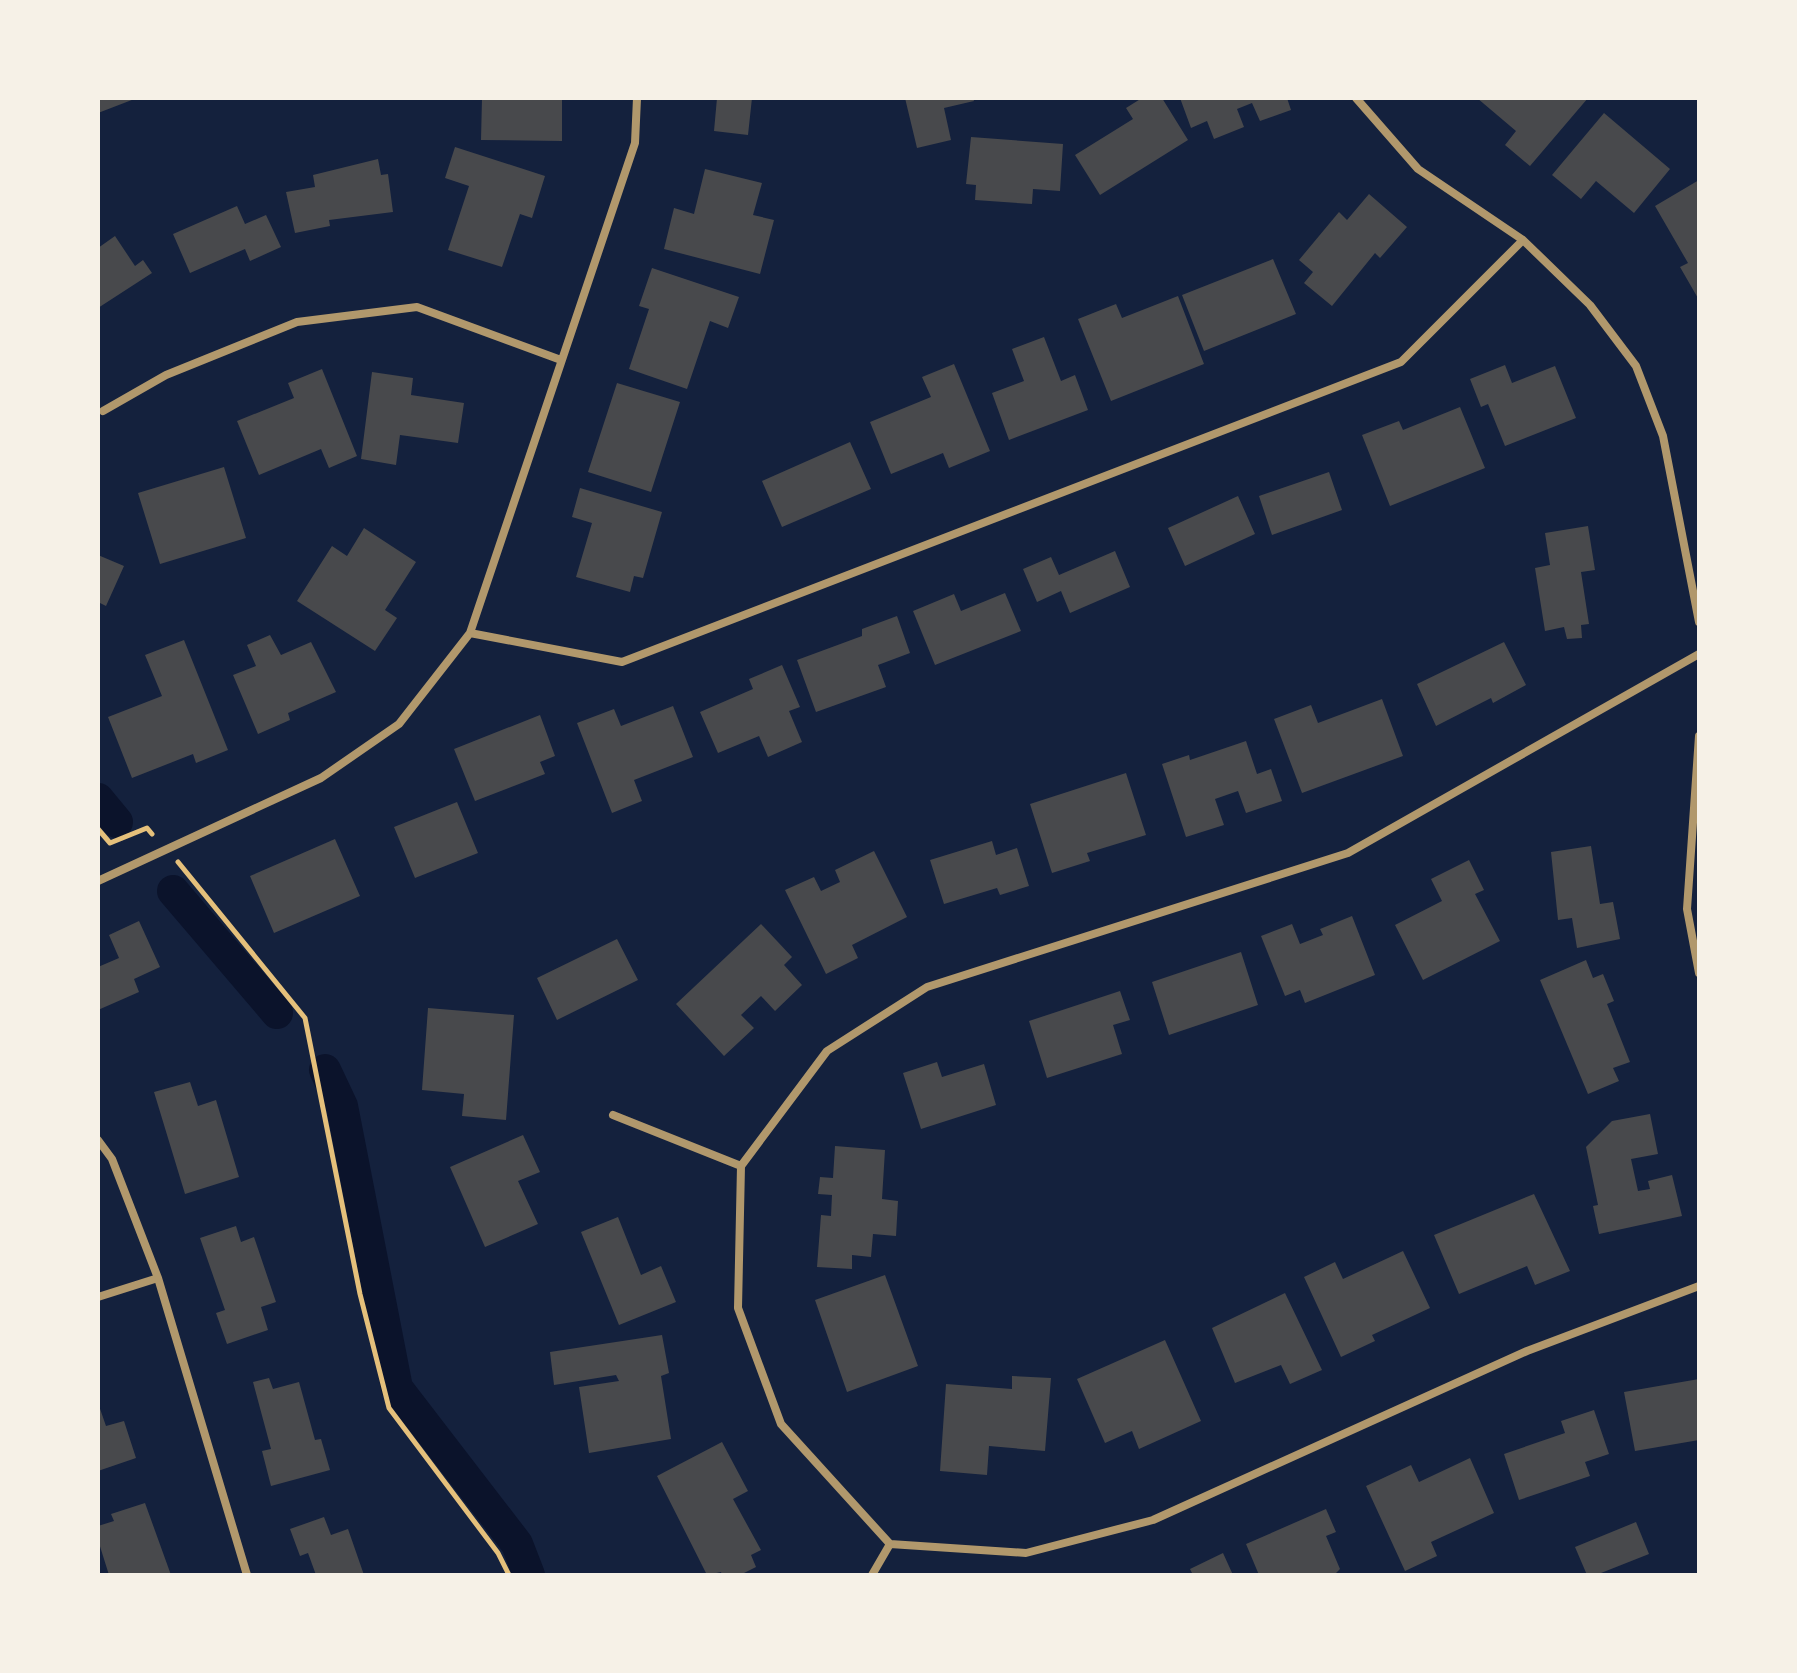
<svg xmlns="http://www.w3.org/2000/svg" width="1797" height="1673" font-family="'Noto Sans',sans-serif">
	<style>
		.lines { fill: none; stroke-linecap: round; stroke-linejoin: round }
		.canal { stroke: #0b132b; stroke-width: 32 }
		.building { fill: #48494c }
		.path { stroke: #e5c07b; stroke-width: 5 }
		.minor { stroke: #b1986c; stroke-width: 8 }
	</style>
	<rect width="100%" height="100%" fill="#14213d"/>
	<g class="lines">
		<!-- canal -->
		<path class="canal" d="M98,799l19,23
			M173,891l104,122
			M325,1070l17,36 55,282 120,156 12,31"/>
	</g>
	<!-- building -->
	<path class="building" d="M98,98h39l-39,15z
		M482,98h80v43l-81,-1z
		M717,98h35l-4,37 -34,-4z
		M905,98h68l1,3 -30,7 7,32 -34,8z
		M1142,98h20l26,42 -88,55 -25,-40 58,-36 -7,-11z
		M1180,98h107l4,12 -31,11 -8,-18 -15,6 7,18 -30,12 -7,-18 -16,7z
		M1477,98h111l-58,68 -25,-21 11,-14z
		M1604,113l66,56 -36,44 -38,-32 -15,18 -29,-24z
		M971,137l92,7 -3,47 -27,-2 -1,15 -57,-4 1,-15 -10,-1z
		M455,147l90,29 -13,42 -12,-4 -18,53 -54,-17 21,-64 -24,-8z
		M378,159l3,16 7,-1 5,38 -64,8 1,6 -35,7 -9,-41 29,-5 -2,-12z
		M705,169l57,14 -9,32 21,5 -14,54 -96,-25 10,-41 20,6z
		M1699,180v120l-19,-33 8,-4 -33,-57z
		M1369,194l38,33 -27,31 -5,-5 -43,53 -28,-23 9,-11 -14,-12 40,-48 8,8z
		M237,206l8,18 21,-9 15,32 -31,14 -5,-12 -55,24 -17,-39z
		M115,236l20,30 8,-6 9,13 -54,35v-60z
		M1273,259l23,55 -92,37 -22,-56z
		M652,268l87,29 -11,31 -18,-7 -23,68 -58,-20 20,-60 -10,-3z
		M1178,296l26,68 -93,37 -33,-82 38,-15 6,14z
		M1044,337l17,44 14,-6 13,35 -79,30 -17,-47 32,-12 -12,-32z
		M954,364l36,87 -41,17 -6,-15 -52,21 -21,-52 61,-25 -9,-20z
		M1505,365l7,18 43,-17 21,52 -71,28 -17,-42 -7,3 -11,-28z
		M322,369l35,87 -28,12 -8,-19 -62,26 -22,-54 57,-23 -6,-15z
		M372,372l41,6 -2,17 53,8 -6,40 -58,-8 -4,30 -35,-6z
		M617,383l63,19 -29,90 -63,-20z
		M1460,407l25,61 -95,38 -28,-71 37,-14 4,9z
		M850,442l21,47 -89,38 -20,-46z
		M224,467l22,71 -86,26 -22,-71z
		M1329,472l13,38 -70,25 -13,-39z
		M580,488l82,24 -19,66 -9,-2 -4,16 -54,-15 16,-54 -20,-6z
		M1238,496l17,38 -70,32 -17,-38z
		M1588,526l7,44 -14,2 8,52 -8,1 1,13 -15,1 -3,-12 -19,4 -10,-63 15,-3 -5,-32z
		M364,528l52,34 -31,48 12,8 -22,33 -78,-50 35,-55 15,10z
		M1115,551l15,36 -60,26 -9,-22 -24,11 -14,-33 28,-12 8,18z
		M98,555l26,11 -18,40 -8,-4z
		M1005,593l16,38 -86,34 -22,-54 41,-17 7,17z
		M897,616l13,37 -32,12 8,22 -70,25 -19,-52 65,-24v-7z
		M270,635l11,20 30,-13 25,50 -48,21 2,7 -32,14 -25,-59 23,-9 -9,-21z
		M184,640l44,110 -32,13 -3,-9 -61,24 -24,-61 54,-21 -17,-41z
		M1504,642l22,43 -33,18 -2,-5 -55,28 -19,-42z
		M782,665l18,42 -11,4 13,31 -34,15 -9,-21 -41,17 -18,-41 53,-23 -4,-10z
		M1382,699l21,57 -101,37 -28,-74 37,-14 7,18z
		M673,706l20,51 -59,23 8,21 -30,12 -35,-90 37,-14 7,17z
		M540,715l15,41 -15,6 5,12 -70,27 -21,-52z
		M1246,741l11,33 14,-5 11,32 -36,12 -8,-22 -23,8 9,26 -38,12 -24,-73 27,-9 1,5z
		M1126,773l20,62 -59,18 3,8 -38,12 -22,-69z
		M457,802l21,51 -63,25 -21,-51z
		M335,839l25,57 -86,37 -24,-57z
		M992,841l4,14 21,-7 12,38 -29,9 -3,-7 -53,16 -14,-44z
		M1591,846l9,58 13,-2 7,37 -43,9 -5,-30 -14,2 -7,-68z
		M874,851l33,66 -55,28 6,13 -32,16 -41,-84 29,-13 7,14 19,-9 -5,-12z
		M1469,860l15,30 -9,4 25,47 -77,39 -28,-55 47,-24 -11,-22z
		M1352,916l23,59 -70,28 -5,-13 -15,6 -24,-60 31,-12 8,20 23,-9 -3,-6z
		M139,921l21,46 -26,12 5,13 -41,18v-43l21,-9 -10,-23z
		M761,924l31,33 -8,8 18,20 -27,26 -14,-15 -20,19 13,13 -30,28 -48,-52z
		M617,939l21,41 -81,40 -20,-42z
		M1241,952l17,53 -89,30 -17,-53z
		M1586,960l7,18 10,-4 11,27 -7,3 23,58 -17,6 6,13 -31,13 -48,-114z
		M1120,991l10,29 -17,5 9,29 -75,24 -18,-57z
		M428,1008l86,7 -8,105 -44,-4 2,-22 -42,-4z
		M937,1062l5,15 42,-13 12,41 -75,24 -18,-56z
		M190,1082l8,24 18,-6 23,77 -54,17 -31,-102z
		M1650,1114l8,40 -27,5 7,32 12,-2 -2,-8 24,-6 10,41 -83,18 -6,-28 5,-1 -12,-58 26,-26z
		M523,1135l17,37 -22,9 20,43 -53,23 -35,-80z
		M835,1146l50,4 -3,49 16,2 -2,35 -23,-2 -2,23 -19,-2v14l-35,-2 4,-52 10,1 1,-21 -14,-1 2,-17 13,1z
		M1534,1194l36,77 -35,14 -8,-19 -68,28 -25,-59z
		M618,1217l23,58 20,-9 15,36 -57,23 -38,-93z
		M236,1226l5,16 13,-5 22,65 -15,5 7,23 -41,14 -11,-31 9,-3 -25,-72z
		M1403,1251l27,57 -58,27 3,6 -34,16 -37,-80 31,-15 8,17z
		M885,1275l33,91 -71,26 -32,-92z
		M1285,1293l37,77 -32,14 -9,-19 -46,18 -23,-55z
		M662,1335l7,38 -8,3 10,63 -82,14 -10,-66 40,-6 -3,-6 -62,10 -4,-33z
		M1165,1340l36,81 -62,28 -7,-18 -27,12 -28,-64z
		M1012,1376l39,2 -6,73 -56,-5 -2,29 -47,-4 6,-87 66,5z
		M269,1378l4,11 26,-7 16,58 6,-1 9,31 -59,16 -9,-35 9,-2 -18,-67z
		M1699,1379v61l-64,11 -11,-59z
		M98,1403l8,23 18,-5 12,37 -38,13z
		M1594,1410l15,44 -24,8 5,14 -71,24 -15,-46 61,-21 -4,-12z
		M722,1442l26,49 -15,8 28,51 -10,5 5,12 -16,8h-18l-1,-3 -14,3 -50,-99z
		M1470,1458l24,55 -63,29 6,14 -32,15 -39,-85 45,-21 8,17z
		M145,1503l26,72h-62l-11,-35v-14l16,-5 -3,-7z
		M1326,1509l10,23 -10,4 14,33 -6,6h-75l-13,-31z
		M324,1517l7,18 17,-6 16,46h-48l-8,-22 -8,3 -10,-27z
		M1636,1522l13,32 -53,21h-9l-12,-28z
		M1223,1553l10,22h-40l-3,-6z"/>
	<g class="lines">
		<!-- path -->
		<path class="path" d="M98,829l12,14 37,-15 5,6
			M178,862l127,156 55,276 29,114 109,145 11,22"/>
		<!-- minor -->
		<path class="minor" d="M1356,98l62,71 105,71 67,65 46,61 27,70 36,186
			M103,411l63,-36 131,-53 120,-15 144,53
			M470,633l152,29 779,-300 122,-122
			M1699,654l-351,199 -421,134 -100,64 -86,115 -3,142 43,116 109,120 136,9 127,-33 374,-169 172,-65
			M1699,736l-12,173 12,64
			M98,881l223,-103 78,-54 71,-91 165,-490 2,-45
			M613,1115l128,51
			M98,1140l14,19 46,119 89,297
			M98,1297l60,-19
			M872,1575l18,-31"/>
	</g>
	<!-- border -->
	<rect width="1797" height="1673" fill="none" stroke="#f6f1e7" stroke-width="200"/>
</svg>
